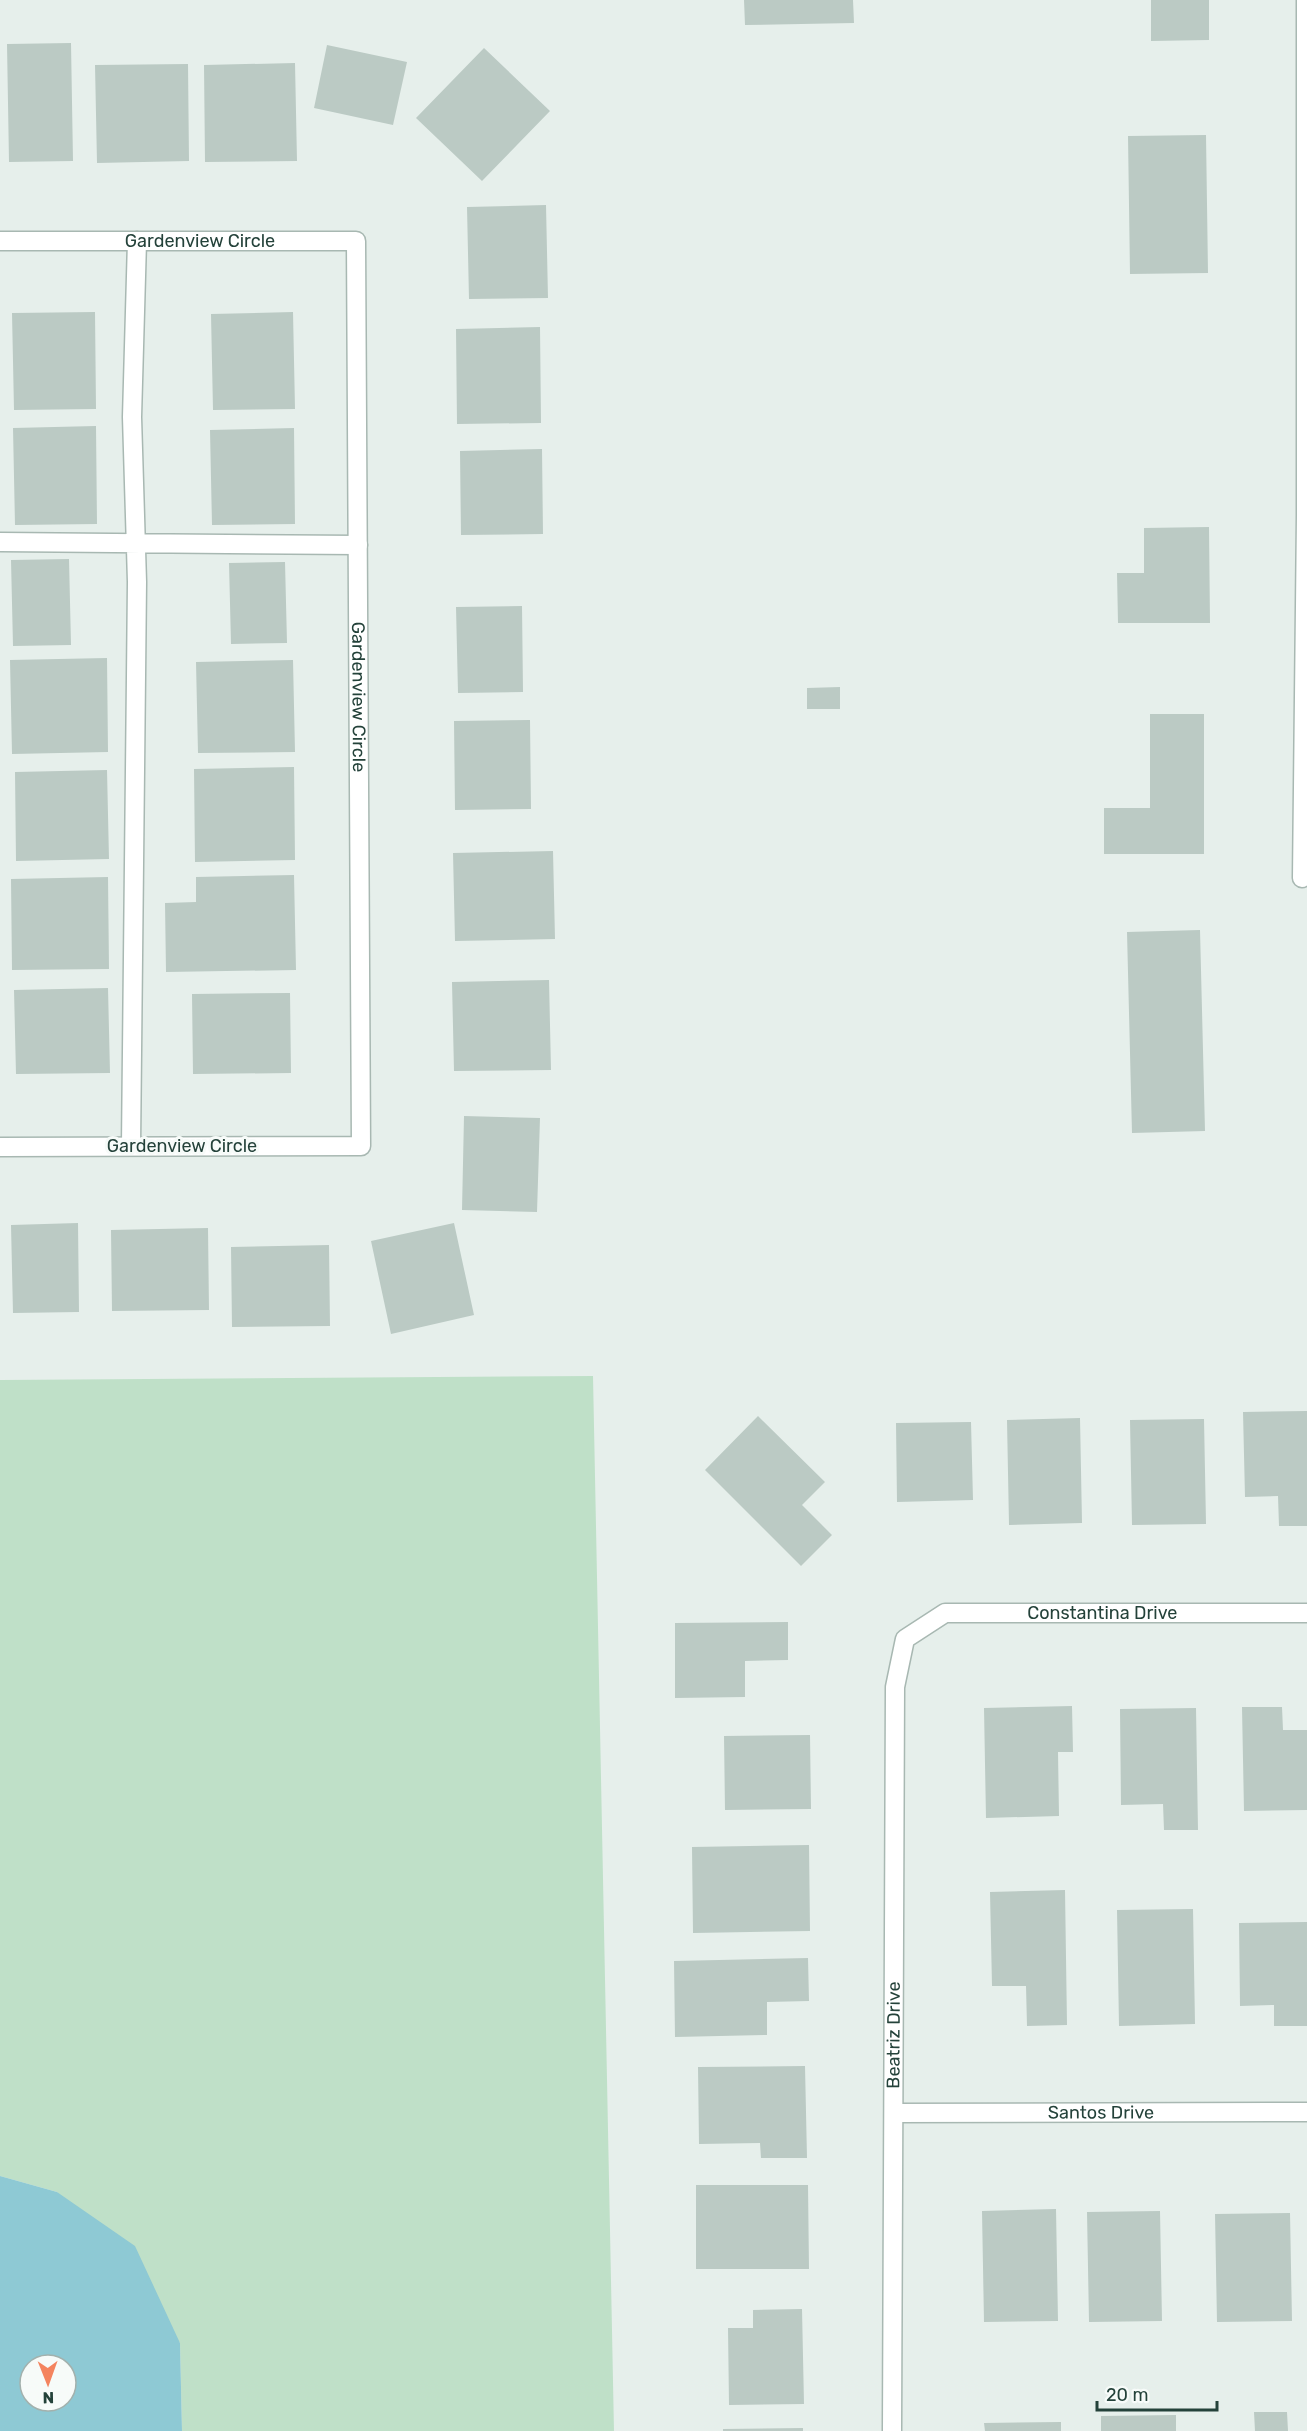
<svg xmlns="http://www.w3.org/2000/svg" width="1307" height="2431" font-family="Rubik,sans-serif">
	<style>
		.green { fill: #bfe0c8 }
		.water { fill: #8ec9d4; fill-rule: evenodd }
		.building { fill: #bbcac4 }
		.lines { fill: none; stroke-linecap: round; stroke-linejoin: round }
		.service-casing { stroke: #a8b8b2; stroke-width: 21 }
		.minor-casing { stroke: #a8b8b2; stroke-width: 21 }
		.service { stroke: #fff; stroke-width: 18 }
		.minor { stroke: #fff; stroke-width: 18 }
		.labels { text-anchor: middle; stroke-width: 6; stroke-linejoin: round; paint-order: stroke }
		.street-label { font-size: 18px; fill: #24423a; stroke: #f7fbf9 }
	</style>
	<rect width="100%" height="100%" fill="#e6efeb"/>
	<!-- green -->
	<path class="green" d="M593,1376l21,1055h-432l-2,-88 -123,-151 -57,-16v-796z"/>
	<!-- water -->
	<path class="water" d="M0,2176l57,16 78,54 45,97 2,88h-182zM30,2365h36v36h-36z"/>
	<!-- building -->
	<path class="building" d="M744,0h109l1,23 -109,2z
		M1151,0h58v40l-58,1z
		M71,43l2,118 -64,1 -2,-118z
		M327,45l80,17 -14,63 -79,-17z
		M484,48l66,63 -68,70 -66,-63z
		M295,63l2,98 -92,1 -1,-97z
		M188,64l1,97 -92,2 -2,-98z
		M1206,135l2,138 -78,1 -2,-138z
		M546,205l2,93 -79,1 -2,-92z
		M95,312l1,97 -82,1 -2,-97z
		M293,312l2,97 -82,1 -2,-96z
		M540,327l1,96 -84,1 -1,-95z
		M96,426l1,98 -82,1 -2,-97z
		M294,428l1,96 -83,1 -2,-95z
		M542,449l1,85 -82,1 -1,-84z
		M1209,527l1,96h-92l-1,-50h27v-45z
		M69,559l2,86 -58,1 -2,-86z
		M285,562l2,81 -56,1 -2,-81z
		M522,606l1,86 -65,1 -2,-86z
		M107,658l1,94 -96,2 -2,-94z
		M293,660l2,92 -97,1 -2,-91z
		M840,687v22h-33v-21z
		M1150,714h54v140h-100v-46h46z
		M530,720l1,89 -76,1 -1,-89z
		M294,767l1,93 -100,2 -1,-93z
		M107,770l2,89 -93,2 -1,-89z
		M553,851l2,88 -100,2 -2,-88z
		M294,875l2,95 -130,2 -1,-69 31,-1v-25z
		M108,877l1,92 -97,1 -1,-91z
		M1200,930l5,201 -73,2 -5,-201z
		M549,980l2,90 -97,1 -2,-89z
		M108,988l2,85 -94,1 -2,-84z
		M290,993l1,80 -98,1 -1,-80z
		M464,1116l76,2 -3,94 -75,-2z
		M78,1223l1,89 -66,1 -2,-88z
		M454,1223l20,92 -83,19 -20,-93z
		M208,1228l1,82 -97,1 -1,-81z
		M329,1245l1,81 -98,1 -1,-80z
		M1307,1411v115h-28l-1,-30 -33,1 -2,-85z
		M758,1416l67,66 -23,23 30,30 -31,31 -96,-96z
		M1080,1418l2,105 -73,2 -2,-105z
		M1204,1419l2,105 -74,1 -2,-105z
		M971,1422l2,78 -76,2 -1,-79z
		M788,1622v38l-43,1v36l-70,1v-75z
		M1072,1706l1,46h-15l1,64 -73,2 -2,-110z
		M1242,1707h40l1,23h24v80l-63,1z
		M1196,1708l2,122h-34l-1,-26 -42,1 -1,-96z
		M810,1735l1,74 -86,1 -1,-74z
		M809,1845l1,86 -117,2 -1,-86z
		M1065,1890l2,135 -40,1 -1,-40h-34l-2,-94z
		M1193,1909l2,115 -76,2 -2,-116z
		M1307,1922v104h-33v-21l-34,1 -1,-83z
		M808,1958l1,43 -42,1v33l-92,2 -1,-76z
		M805,2066l2,92h-46l-1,-15 -61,1 -1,-77z
		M696,2185h112l1,84h-113z
		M1056,2209l2,112 -74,1 -2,-111z
		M1160,2211l2,110 -73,1 -2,-110z
		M1290,2213l2,108 -75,1 -2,-108z
		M802,2309l2,95 -75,1 -1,-77h25v-18z
		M1254,2412h33l1,19h-33z
		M1176,2415v16h-75v-15z
		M1061,2422v9h-76l-1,-8z
		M803,2428v3h-80v-2z"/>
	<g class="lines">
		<!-- service casing -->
		<g class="service-casing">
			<path id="service" d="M0,542l358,3
				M131,1146l6,-564 -5,-165 5,-176"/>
		</g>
		<!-- minor casing -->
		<g class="minor-casing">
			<g id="minor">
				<path id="s1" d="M0,241h356l5,905 -361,1"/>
				<path d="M1302,878l4,-363v-515"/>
				<path id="s2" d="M894,2113l413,-1"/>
				<path id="s3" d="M892,2431l3,-744 10,-48 40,-26h362"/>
			</g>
		</g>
		<!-- service -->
		<use href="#service" class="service"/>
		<!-- minor -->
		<use href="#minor" class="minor"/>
	</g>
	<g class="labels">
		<!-- street labels -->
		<g class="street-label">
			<text dy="6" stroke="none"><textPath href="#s1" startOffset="200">Gardenview Circle</textPath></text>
			<text dy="6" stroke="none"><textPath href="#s1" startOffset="812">Gardenview Circle</textPath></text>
			<text x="182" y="1152">Gardenview Circle</text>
			<text dy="6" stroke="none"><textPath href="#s3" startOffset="998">Constantina Drive</textPath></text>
			<text dy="6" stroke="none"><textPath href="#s3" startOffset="396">Beatriz Drive</textPath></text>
			<text dy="6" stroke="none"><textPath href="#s2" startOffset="207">Santos Drive</textPath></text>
		</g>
	</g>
	<!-- north arrow -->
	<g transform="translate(48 2383) rotate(179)"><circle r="28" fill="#f7fbf9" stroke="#a3b1ad" stroke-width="1.5"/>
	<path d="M0-4.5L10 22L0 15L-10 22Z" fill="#f4845f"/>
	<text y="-9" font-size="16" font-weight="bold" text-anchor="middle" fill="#24423a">N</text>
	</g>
	<!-- scale -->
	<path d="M1097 2401v9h120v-9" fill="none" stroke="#24423a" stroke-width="3"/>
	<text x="1106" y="2401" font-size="18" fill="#24423a" stroke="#f7fbf9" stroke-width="4.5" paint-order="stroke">20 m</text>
</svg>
